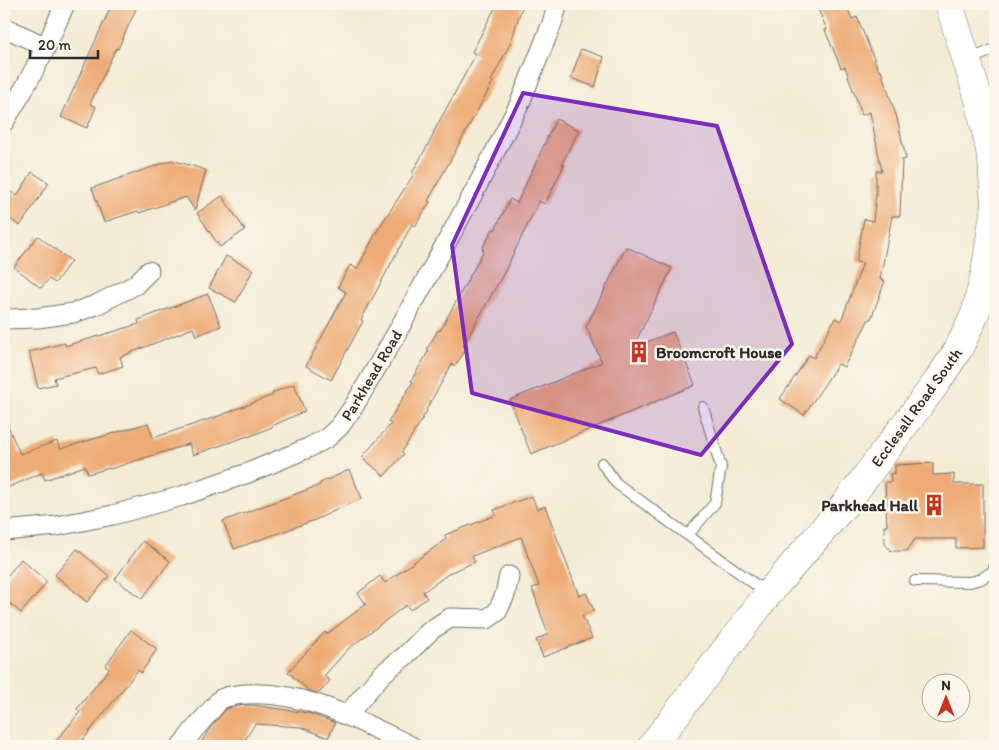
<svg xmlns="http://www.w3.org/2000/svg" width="999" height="750" font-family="Itim,sans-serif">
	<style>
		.building { fill: #eeab75 }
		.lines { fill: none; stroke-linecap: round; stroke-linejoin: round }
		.lane-casing { stroke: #716e66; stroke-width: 12 }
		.street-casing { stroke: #716e66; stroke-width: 21 }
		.primary-casing { stroke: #716e66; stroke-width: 29 }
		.lane { stroke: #fff; stroke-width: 10 }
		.street { stroke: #fff; stroke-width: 19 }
		.primary { stroke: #fff; stroke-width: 28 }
		.marked { fill: #7b2cbf; fill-opacity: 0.2; stroke: #7b2cbf; stroke-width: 4; stroke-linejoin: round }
		.labels { text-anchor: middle; stroke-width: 5; stroke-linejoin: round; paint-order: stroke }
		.poi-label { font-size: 16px; font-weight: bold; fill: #2b2b2b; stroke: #fbf7ec; text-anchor: start }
		.street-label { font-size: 16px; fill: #2b2b2b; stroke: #fbf7ec }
	</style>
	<rect width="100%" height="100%" fill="#fbf7ec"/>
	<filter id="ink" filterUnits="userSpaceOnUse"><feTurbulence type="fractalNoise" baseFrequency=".02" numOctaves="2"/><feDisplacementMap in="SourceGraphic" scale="10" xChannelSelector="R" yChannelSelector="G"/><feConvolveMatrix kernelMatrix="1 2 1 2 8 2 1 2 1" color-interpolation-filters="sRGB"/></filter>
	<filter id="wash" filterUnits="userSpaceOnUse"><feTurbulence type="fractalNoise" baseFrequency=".0096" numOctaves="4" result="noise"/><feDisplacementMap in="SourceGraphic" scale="20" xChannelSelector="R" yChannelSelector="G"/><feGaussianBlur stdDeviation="1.12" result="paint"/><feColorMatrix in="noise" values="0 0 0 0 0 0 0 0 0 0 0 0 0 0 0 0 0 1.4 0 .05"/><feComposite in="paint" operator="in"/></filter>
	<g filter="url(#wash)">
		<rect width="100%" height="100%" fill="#f3ebd4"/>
		<g id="blocks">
			<!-- building -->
			<path class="building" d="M112,4h26l-20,45 -2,-1 -26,56 6,3 -9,21 -26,-11z
				M497,4h26l-13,40 -19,37 2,1 -65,119 2,1 -15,24 -3,-2 -51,96 2,1 -32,59 -25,-14 40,-74 -8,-5 12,-22 7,4 20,-38 37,-57 -2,-1 22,-39 -1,-1 43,-79 -4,-2z
				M816,4h30l6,15 5,-2 22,54h2l16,47 9,41 -4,1 -2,56h-8l-12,63 5,2 -14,38h-2l-25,48 -6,-3 -34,51 -24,-16 29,-44 5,3 21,-40 6,3 22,-58 -7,-1 8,-43 9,2 3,-27v-23h6l-12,-59 -8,3 -17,-48 -4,1 -16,-38h2z
				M581,49l23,8 -9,30 -24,-9z
				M556,119l23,11 -17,34 2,1 -19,39 -6,-3 -33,68 -43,77 4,2 -12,18 -3,-2 -26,46 1,1 -25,41 2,2 -20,22 -22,-19 29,-33 -3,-2 25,-40 -2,-1 18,-31 -2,-1 11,-19 2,1 44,-81 -2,-1 11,-20 2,1 15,-31 7,4z
				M172,160l34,10 -11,40 -9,-13 -47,16 -1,-2 -34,11 -12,-34z
				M32,172l17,11 -29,43 -16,-11v-28l13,9z
				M222,196l23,34 -25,17 -23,-34z
				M38,236l33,25 -16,22 -6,-4 -8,9 -27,-21z
				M626,247l46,21 -39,79 40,-15 22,53 -164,69 -21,-54 92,-38 -16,-35z
				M226,256l27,14 -17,32 -27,-14z
				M208,294l13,32 -25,10 -3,-8 -73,29 3,9 -25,8 -2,-6 -42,10 2,6 -18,4 -9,-36 36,-9v3l74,-22 -1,-4z
				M294,384l11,27 -33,15v1l-24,10v-1l-55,19 -4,-11 -79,25 -1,-1 -21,6 -3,-8 -40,14 -3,-7 -38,16v-72l16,37 37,-13 3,8 88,-26 5,15 63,-21 57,-22 -1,-2z
				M933,463v12l21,-1v10h29v63l-27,1v-9h-41l-8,12h-16l-6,-7 -1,-18h3l-2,-44h6l-1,-8 5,-1v-8z
				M349,470l13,28 -47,22 -81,29 -11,-28 97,-36v-2z
				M532,496l5,13 8,-3 34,90 7,-3 8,17 -12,5 10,23 -49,19 -7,-17 12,-6 -16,-46 7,-2 -18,-49 -49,19 3,6 -24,10 -28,20 4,6 -17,12 -4,-5 -58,44 -24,27 6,5 -11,12 -11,-3 -20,-18 37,-40 2,2 39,-30 -8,-11 22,-17 5,7 61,-44 -1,-4 51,-20 -2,-5z
				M143,541l27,20 -28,38 -27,-20z
				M77,549l32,27 -22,26 -32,-27z
				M21,559l26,23 -26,31 -17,-15v-18z
				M131,630l26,19 -16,24 -3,-3 -60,76h-26l28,-34 -3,-3 32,-40 -4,-3z
				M245,705h7l56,8 27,10 -7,15 -27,-11 -46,-3 -14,22h-42l11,-18 16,-19 6,-2z"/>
		</g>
	</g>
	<g filter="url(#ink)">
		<use href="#blocks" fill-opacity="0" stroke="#716e66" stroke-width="1"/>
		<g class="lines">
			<!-- lane casing -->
			<g class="lane-casing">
				<path id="lane" d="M968,60l27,-11
					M602,463l14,20 151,110
					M688,535l27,-32 6,-36 -18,-60
					M915,581l55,1 11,-3 12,-8 2,-7"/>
			</g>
			<!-- street casing -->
			<g class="street-casing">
				<path id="street" d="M4,27l42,20
					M4,122l20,-33 22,-42 19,-43
					M4,319l34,-1 35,-5 23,-8 39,-20 14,-14
					M4,531l53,-5 56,-11 69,-19 66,-23 60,-25 19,-10 13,-12 14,-20 41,-70 77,-140 47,-91 32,-79 7,-22
					M347,715l35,-41 23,-18 26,-26 19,-12 37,1 10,-7 8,-17 4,-19
					M181,746c10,-13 21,-26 32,-38 3,-3 5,-7 8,-9 6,-3 19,-5 26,-5 58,-4 114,28 164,52"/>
			</g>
			<!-- primary casing -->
			<g class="primary-casing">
				<path id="primary" d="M652,746l116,-152 78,-91 91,-121 22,-34 16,-34 10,-40 10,-68 -3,-46 -12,-57 -31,-99"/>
			</g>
			<!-- lane -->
			<use href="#lane" class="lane"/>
			<!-- street -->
			<use href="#street" class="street"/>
			<!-- primary -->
			<use href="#primary" class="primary"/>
		</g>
	</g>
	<!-- marked area -->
	<path class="marked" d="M523,93l194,33 75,218 -91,111 -229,-62 -20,-148z"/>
	<!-- icons -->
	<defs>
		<g id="building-bare" transform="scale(1.725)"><path d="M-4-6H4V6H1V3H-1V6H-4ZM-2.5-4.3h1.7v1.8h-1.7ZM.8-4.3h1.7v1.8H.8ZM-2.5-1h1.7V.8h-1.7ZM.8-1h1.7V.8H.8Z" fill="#c8321e" stroke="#fbf7ec" stroke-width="2.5" paint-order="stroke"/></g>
	</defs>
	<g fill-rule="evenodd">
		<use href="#building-bare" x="639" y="352"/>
		<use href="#building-bare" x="934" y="505"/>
	</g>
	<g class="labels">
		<!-- poi labels -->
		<g class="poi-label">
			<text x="656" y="358">Broomcroft House</text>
			<text x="918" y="511" text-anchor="end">Parkhead Hall</text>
		</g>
		<!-- street labels -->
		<g class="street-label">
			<text transform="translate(371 375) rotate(-59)" y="6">Parkhead Road</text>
			<text transform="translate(916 407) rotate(-54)" y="6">Ecclesall Road South</text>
		</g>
	</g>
	<!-- margin -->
	<rect width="999" height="750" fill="none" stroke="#fbf7ec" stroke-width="20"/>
	<!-- north arrow -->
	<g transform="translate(946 698)"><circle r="24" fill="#fbf7ec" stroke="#a8a59f"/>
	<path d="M0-4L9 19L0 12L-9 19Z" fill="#c8321e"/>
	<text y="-8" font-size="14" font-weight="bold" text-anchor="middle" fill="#2b2b2b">N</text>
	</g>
	<!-- scale -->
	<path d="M30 50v8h68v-8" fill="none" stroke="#2b2b2b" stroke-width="2.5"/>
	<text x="38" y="50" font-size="15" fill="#2b2b2b" stroke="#fbf7ec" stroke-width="4" paint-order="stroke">20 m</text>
</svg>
